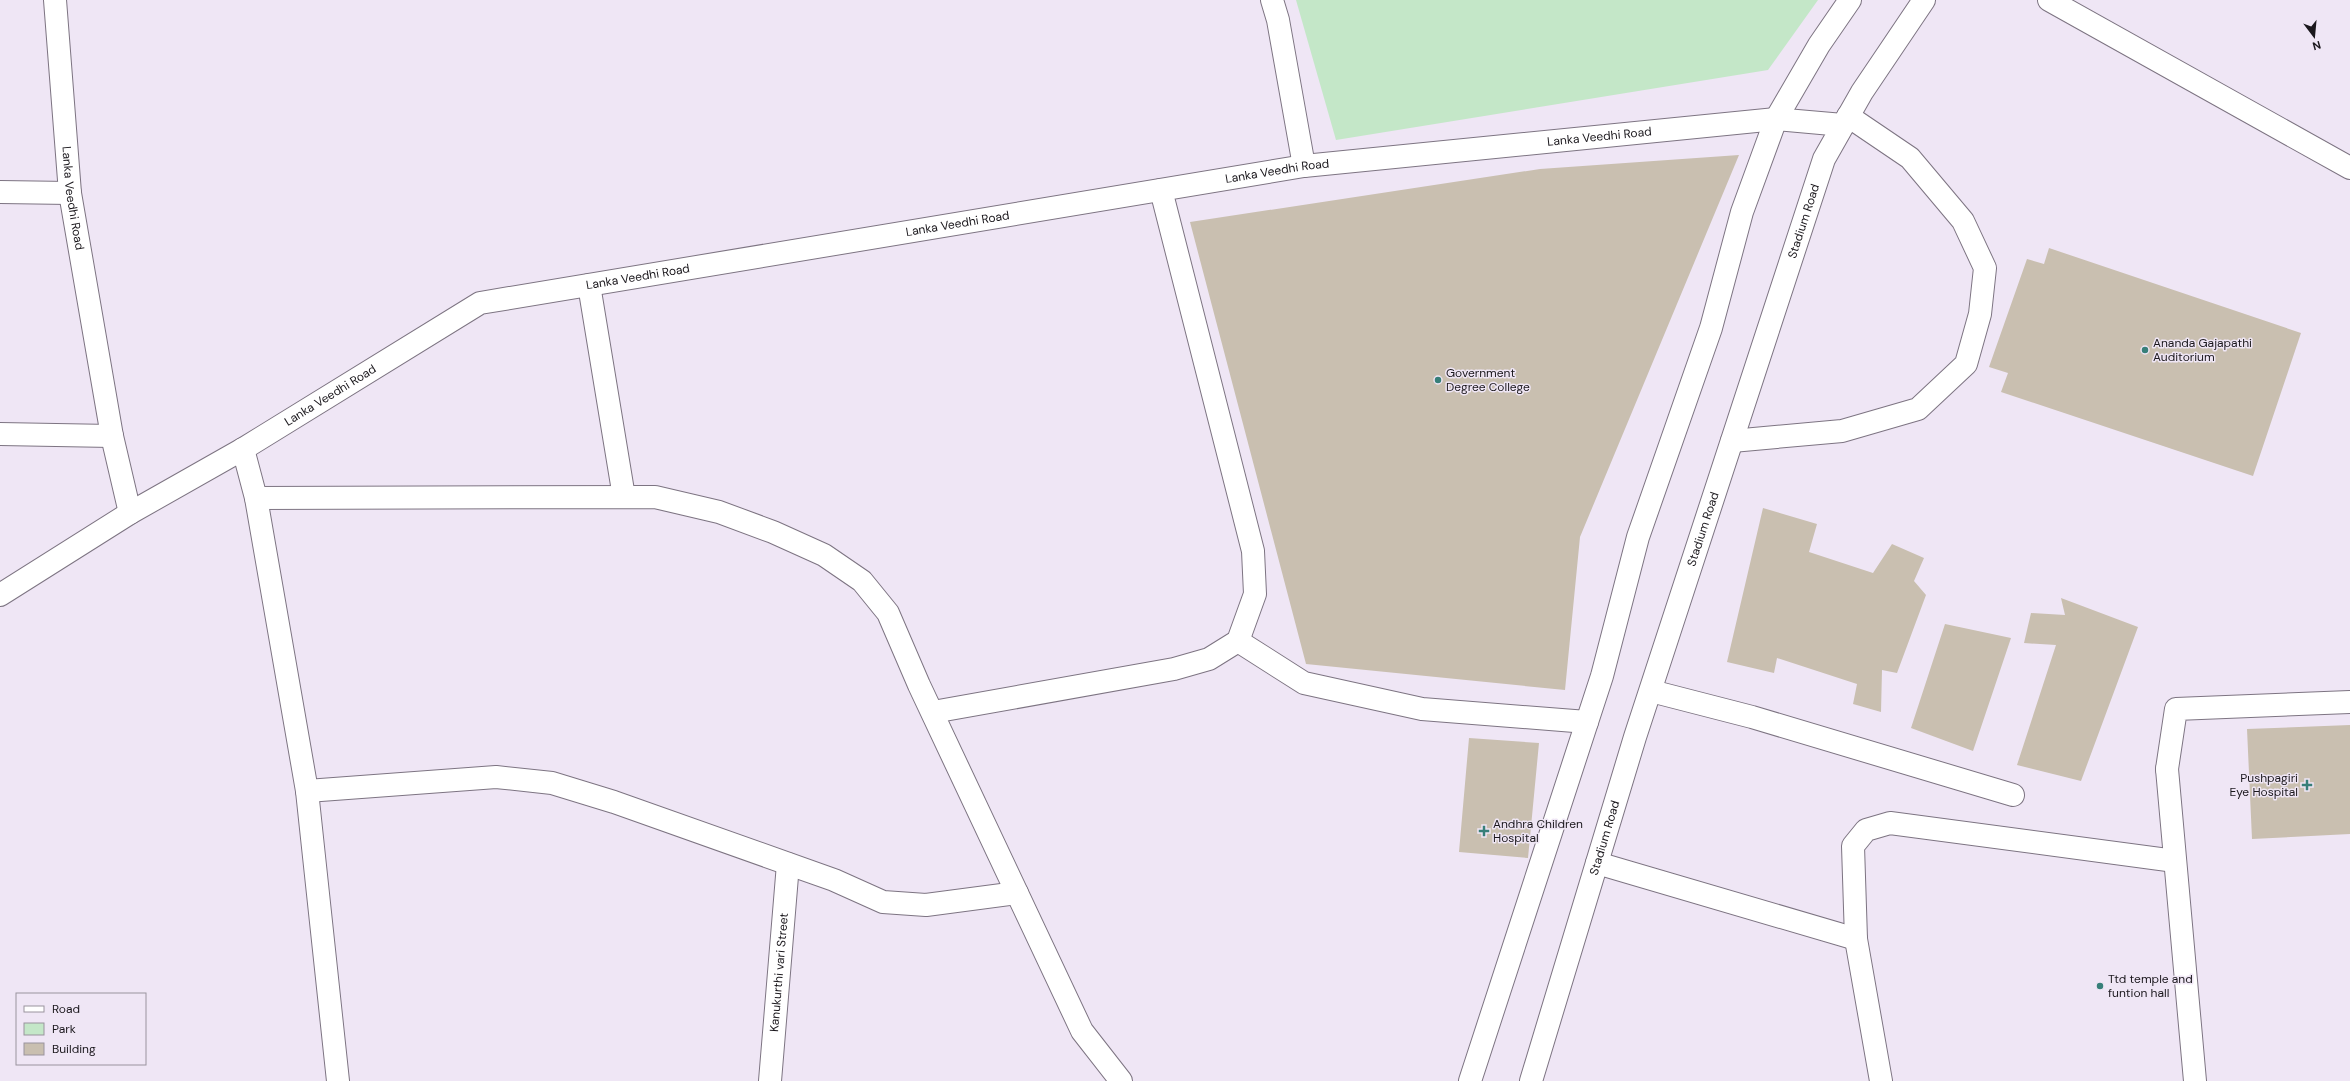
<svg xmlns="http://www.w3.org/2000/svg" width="2350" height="1081" font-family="'DM Sans',sans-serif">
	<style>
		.green { fill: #c4e7c8 }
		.building { fill: #c9bfb0 }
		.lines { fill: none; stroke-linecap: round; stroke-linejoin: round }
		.service-casing { stroke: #7d7482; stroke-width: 24 }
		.minor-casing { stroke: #7d7482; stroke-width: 24 }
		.tertiary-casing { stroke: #7d7482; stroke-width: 24 }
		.service { stroke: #fff; stroke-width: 22 }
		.minor { stroke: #fff; stroke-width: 22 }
		.tertiary { stroke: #fff; stroke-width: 22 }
		.poi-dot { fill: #377f79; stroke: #efe6f5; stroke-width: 1.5 }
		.labels { text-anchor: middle; stroke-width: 3; stroke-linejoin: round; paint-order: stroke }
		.street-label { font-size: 12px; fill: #1a171c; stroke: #efe6f5 }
		.poi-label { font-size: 12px; fill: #1a171c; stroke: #efe6f5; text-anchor: start }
	</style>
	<rect width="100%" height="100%" fill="#efe6f5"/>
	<!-- green -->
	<path class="green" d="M1296,0h522l-50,70 -432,70z"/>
	<!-- building -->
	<path class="building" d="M1739,155l-159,382 -15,153 -259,-26 -116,-442 350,-53z
		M2049,248l252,85 -48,143 -252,-84 7,-19 -19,-6 38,-108 17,5z
		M1763,508l54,16 -8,28 64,21 19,-29 32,14 -10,23 12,14 -29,78 -15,-3 -1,42 -28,-8 4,-20 -80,-26 -3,15 -47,-11z
		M2061,598l77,29 -57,154 -64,-16 39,-120 -32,-2 7,-30 34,2z
		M1945,624l66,14 -38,113 -62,-23z
		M2350,725v109l-98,5 -5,-110z
		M1469,738l70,5 -11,115 -69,-6z"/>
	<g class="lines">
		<!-- service casing -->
		<g class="service-casing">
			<path id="service" d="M1272,0l6,20 26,146
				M1732,441l110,-10 76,-22 48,-45 14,-50 5,-46 -22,-47 -53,-63 -62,-42
				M1651,691l101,26 261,78
				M2167,769l28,312"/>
		</g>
		<!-- minor casing -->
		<g class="minor-casing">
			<g id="minor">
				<path id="s1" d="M55,0l15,193 42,243 18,77"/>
				<path d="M0,192l70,1"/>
				<path d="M589,285l35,212"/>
				<path d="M0,434l112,2"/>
				<path d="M243,449l13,49 51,293 31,290"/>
				<path d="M256,498l399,-1 64,15 54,20 51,23 38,26 26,32 31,72 163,346 39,50"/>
				<path d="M1238,641l66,42 118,26 165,13"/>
				<path d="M933,712l241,-43 35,-10 29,-18 17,-47 -2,-43 -92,-361"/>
				<path d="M2167,769l9,-60 174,-7"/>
				<path d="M307,791l189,-14 56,6 62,19 220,78 49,22 43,3 91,-12"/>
				<path d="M1597,863l259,76"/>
				<path id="s2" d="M770,1081l18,-217"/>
				<path d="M1881,1081l-25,-142 -3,-93 13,-16 24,-7 285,38"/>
			</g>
		</g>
		<!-- tertiary casing -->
		<g class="tertiary-casing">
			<g id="tertiary">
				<path d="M2049,0l301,168"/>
				<path id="s3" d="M0,595l130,-82 113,-64 237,-146 824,-137 472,-47 67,6"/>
				<path d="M1470,1081l132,-405 36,-139 73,-209 31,-116 34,-93 43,-74 31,-45"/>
				<path id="s4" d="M1531,1081l104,-344 189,-578 38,-67 62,-92"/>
			</g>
		</g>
		<!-- service -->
		<use href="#service" class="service"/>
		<!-- minor -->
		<use href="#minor" class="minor"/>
		<!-- tertiary -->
		<use href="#tertiary" class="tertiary"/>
	</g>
	<!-- markers -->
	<g class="poi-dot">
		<circle cx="2145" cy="350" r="4"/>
		<circle cx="1438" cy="380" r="4"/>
		<path d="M2305 779h4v4h4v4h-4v4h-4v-4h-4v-4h4z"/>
		<path d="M1482 825h4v4h4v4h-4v4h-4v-4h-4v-4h4z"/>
		<circle cx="2100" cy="986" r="4"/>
	</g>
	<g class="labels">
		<!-- street labels -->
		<g class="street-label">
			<text dy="4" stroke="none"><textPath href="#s3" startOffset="1694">Lanka Veedhi Road</textPath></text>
			<text dy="4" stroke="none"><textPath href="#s3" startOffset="1370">Lanka Veedhi Road</textPath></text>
			<text dy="4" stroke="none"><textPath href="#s1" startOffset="199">Lanka Veedhi Road</textPath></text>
			<text dy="4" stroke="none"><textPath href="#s4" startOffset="902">Stadium Road</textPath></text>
			<text dy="4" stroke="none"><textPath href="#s3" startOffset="1046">Lanka Veedhi Road</textPath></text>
			<text dy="4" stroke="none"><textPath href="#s3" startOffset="722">Lanka Veedhi Road</textPath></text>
			<text dy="4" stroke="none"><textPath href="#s3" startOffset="386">Lanka Veedhi Road</textPath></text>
			<text dy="4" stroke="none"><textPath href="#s4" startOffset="578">Stadium Road</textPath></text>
			<text dy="4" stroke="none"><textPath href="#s4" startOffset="254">Stadium Road</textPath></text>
			<text dy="4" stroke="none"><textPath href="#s2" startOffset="109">Kanukurthi vari Street</textPath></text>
		</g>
		<!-- poi labels -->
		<g class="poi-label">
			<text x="2153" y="347">Ananda Gajapathi<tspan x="2153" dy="14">Auditorium</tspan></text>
			<text x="1446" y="377">Government<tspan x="1446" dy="14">Degree College</tspan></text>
			<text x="2298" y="782" text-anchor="end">Pushpagiri<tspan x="2298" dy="14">Eye Hospital</tspan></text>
			<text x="1493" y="828">Andhra Children<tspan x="1493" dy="14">Hospital</tspan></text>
			<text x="2108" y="983">Ttd temple and<tspan x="2108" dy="14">funtion hall</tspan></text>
		</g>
	</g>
	<!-- legend -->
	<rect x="16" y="993" width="130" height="72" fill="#efe6f5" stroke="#9a939e"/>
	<rect x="24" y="1006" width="20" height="6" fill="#ffffff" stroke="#9a939e"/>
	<text x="52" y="1013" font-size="12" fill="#1a171c">Road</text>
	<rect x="24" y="1023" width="20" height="12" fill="#c4e7c8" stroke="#9a939e"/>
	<text x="52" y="1033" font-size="12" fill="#1a171c">Park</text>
	<rect x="24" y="1043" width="20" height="12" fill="#c9bfb0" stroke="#9a939e"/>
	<text x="52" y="1053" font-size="12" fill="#1a171c">Building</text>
	<!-- north arrow -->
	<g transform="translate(2314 36) rotate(164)" stroke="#efe6f5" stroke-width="3" paint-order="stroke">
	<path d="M0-3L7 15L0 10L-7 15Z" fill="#1a171c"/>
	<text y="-6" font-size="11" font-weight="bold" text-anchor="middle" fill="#1a171c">N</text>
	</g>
</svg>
